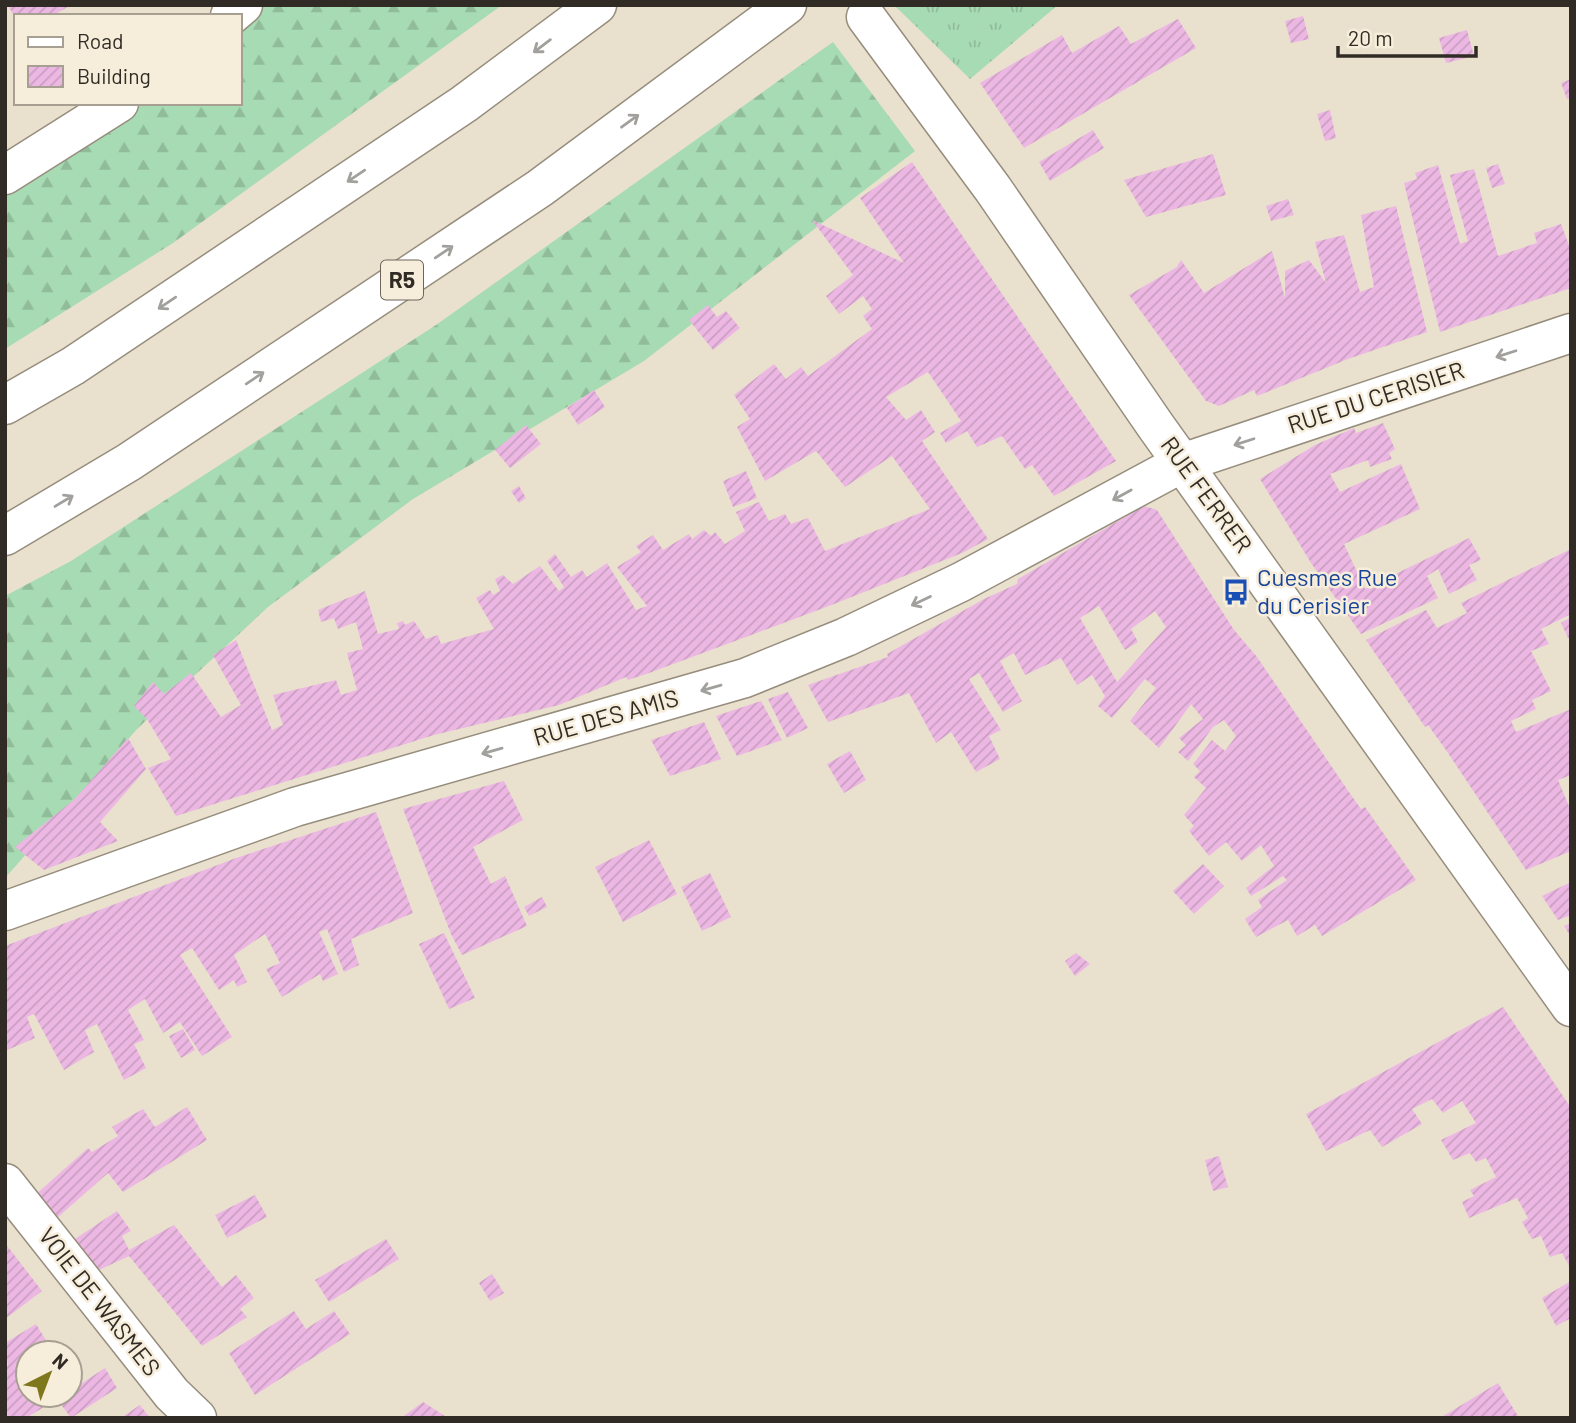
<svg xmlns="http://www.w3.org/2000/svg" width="1576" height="1423" font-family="Barlow,sans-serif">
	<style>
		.grass { fill: url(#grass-tufts) }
		.forest { fill: url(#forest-firs) }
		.building { fill: url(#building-hatch); fill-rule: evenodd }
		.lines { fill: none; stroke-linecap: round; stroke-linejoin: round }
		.minor-casing { stroke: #968d7d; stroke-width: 41 }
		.tertiary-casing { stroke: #968d7d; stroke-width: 41 }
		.motorway-casing { stroke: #968d7d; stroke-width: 41 }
		.minor { stroke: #fff; stroke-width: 38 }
		.tertiary { stroke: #fff; stroke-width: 38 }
		.motorway { stroke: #fff; stroke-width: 38 }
		.oneway { stroke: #a2a09d }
		.labels { text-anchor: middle; stroke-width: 5; stroke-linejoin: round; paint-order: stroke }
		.shield { fill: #f7eddb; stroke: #6c665c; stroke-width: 2 }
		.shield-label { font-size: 23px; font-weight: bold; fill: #302c25 }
		.street-label { font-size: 24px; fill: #302c25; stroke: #f7eddb }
		.transit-label { font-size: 24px; fill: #164399; stroke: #f7eddb; text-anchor: start }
	</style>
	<defs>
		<pattern id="grass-tufts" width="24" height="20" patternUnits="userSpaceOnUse" patternTransform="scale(1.75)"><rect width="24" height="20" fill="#a7dbb3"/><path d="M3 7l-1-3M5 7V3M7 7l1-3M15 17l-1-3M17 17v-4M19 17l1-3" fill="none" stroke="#90bc9a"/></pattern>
		<pattern id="forest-firs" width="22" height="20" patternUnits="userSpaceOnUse" patternTransform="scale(1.75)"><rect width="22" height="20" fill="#a7dbb3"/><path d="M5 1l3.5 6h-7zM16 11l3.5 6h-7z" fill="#90bc9a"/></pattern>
		<pattern id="building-hatch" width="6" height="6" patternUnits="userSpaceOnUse" patternTransform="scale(1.75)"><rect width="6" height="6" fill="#ecb8e3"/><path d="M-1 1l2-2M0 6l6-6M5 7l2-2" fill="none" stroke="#cb9ec3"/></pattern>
	</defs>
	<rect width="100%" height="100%" fill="#eae0ce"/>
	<!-- grass -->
	<path class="grass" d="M894,5h164l-88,74z"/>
	<!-- forest -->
	<path class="forest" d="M243,5h259l-329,238 -168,106v-174l114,-72h121v-87z
		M833,42l82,109 -271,210 -231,138 -145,108 -130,121 -133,150v-282l66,-35 365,-236z"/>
	<!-- building -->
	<path class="building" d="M8,5h63l-19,11h-36v4z
		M1303,16l6,23 -18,4 -6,-22z
		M1178,19l18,29 -172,100 -44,-65 82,-48 10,18 47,-27 12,18z
		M1467,30l7,26 -28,7 -7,-25z
		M1571,79v19l-4,1 -6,-16z
		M1330,110l6,28 -11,3 -8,-27z
		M1093,130l11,18 -54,33 -11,-19z
		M1213,154l13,41 -80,22 -22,-37z
		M912,162l204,299 -62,35 -22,-31 -7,4 -23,-33 -25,11 -10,-16 -21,12 -6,-10 21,-12 -33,-49 -42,25 20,23 15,-10 14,22 -13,9 66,98 -26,14 -133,53 -180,67 -21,7 -2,-3 -67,28 -125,30 -258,81 -28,-48 23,-9 -24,-40 -13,-13 19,-24 11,12 27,-21 30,44 20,-12 -28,-50 23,-15 36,90 11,-5 -10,-30 63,-15 5,15 16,-5 -10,-37 16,-4 -7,-27 -18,7 -4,-11 -13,4 -3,-12 47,-19 13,43 21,-5 -2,-6 6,-2 2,4 9,-4 12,18 12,-4 3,9 53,-15 -18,-31 14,-8 3,5 7,-4 -5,-12 8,-4 10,9 27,-18 19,25 5,-4 -17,-26 8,-7 16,23 11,-7 5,7 20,-14 29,47 11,-4 -30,-39 24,-15 -5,-6 17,-11 10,15 26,-16 3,5 12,-9 7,6 4,-4 10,12 20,-13 -9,-19 23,-10 10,19 16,-7 6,10 17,-6 17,33 105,-42 -38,-53 -47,31 -29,-36 -51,30 -28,-54 13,-8 -16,-24 40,-31 12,15 15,-12 7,9 64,-47 -9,-13 9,-7 -9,-13 -24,18 -13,-18 27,-21 -41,-55 92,43 -44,-65z
		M1498,164l7,20 -13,4 -6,-20z
		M1438,165l22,79 8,-3 -18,-66 24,-6 24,87 39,-13 -3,-10 27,-9 10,27v37l-131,44 -36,-149 13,-4 -2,-6z
		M1288,199l6,16 -23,6 -5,-15z
		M1396,206l31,126 -79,27 -91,37 -3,-6 -35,16 -13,-5 -77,-106 48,-28 4,-7 23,33 68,-42 13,47v-27l24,-11 17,23 -11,-41 29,-7 16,57 14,-5 -13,-72z
		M708,305l9,12 9,-6 14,17 -27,22 -24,-30z
		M594,390l11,17 -27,18 -11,-17z
		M1383,423l12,26 -6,4 3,6 -22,8 -2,-7 -38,14 10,18 61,-28 19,45 -76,35 21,45 104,-51 12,22 -12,5 8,15 -28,14 -11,-25 -11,7 11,22 -77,36 -50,-71 -51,-84 55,-34 39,-17 2,5z
		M526,425l15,19 -31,24 -15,-18z
		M746,471l11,27 -24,9 -10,-26z
		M519,486l7,12 -7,5 -8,-12z
		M1144,506l13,4 77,120 23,27 94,138 10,14 4,-2 51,73 -94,56 -7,-11 -18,11 -9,-16 -32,17 -11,-18 17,-12 -4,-7 29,-20 -4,-4 -32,20 -5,-8 28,-22 -13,-21 -19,16 -16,-19 -17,14 -20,-25 5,-5 -10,-11 22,-27 -12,-11 6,-6 -7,-7 19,-24 13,11 11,-15 -12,-16 -11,7 -25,34 -10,-9 8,-7 -7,-7 24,-19 -12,-15 -32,44 -29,-27 26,-33 -11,-9 -33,39 -14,-12 7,-10 -13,-21 -15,10 -16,-27 -36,17 -11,-22 -14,8 22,40 -19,11 -24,-39 -10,6 32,51 -12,6 11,23 -24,13 -25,-40 -15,11 -27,-50 -81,29 -20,-37 80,-28 -1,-3 97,-55 33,-15 1,-5zM1099,606l26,44 13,-8 -7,-13 24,-18 11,16 -49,55 -37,-64z
		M1571,549v65l-30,15 8,15 -18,7 20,40 -19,9 4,9 -25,12 5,11 55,-23v66l-13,5 13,31v40l-45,19 -78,-117 -20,-28 -3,2 -59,-87 60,-30 11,18 30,-15 -6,-10z
		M1571,617v20l-3,1 -7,-15z
		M788,692l20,36 -21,10 -19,-39z
		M761,701l21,39 -45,16 -21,-40z
		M704,722l17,37 -51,17 -19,-36z
		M128,738l18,31 -46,53 18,19 -74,29 -29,-23 60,-48z
		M850,751l16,29 -22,13 -17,-29z
		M504,781l19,39 -50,27 18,37 14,-8 22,50 -65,29 -11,-21 -48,-125z
		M376,812l37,101 -62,26 8,26 -15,7 -17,-43 -8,3 19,42 -15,7 -3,-7 -38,23 -16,-28 14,-6 -15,-29 -31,21 13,27 -10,5 -3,-7 -15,10 -27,-42 -12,7 52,82 -30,19 -22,-34 -17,11 -18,-34 -17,11 16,30 -10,4 12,24 -22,12 -27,-56 -12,6 9,22 -30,18 -30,-56 -7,3 8,21 -30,13v-105l231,-88z
		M649,840l28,54 -54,28 -28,-55z
		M1203,864l21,22 -30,28 -21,-23z
		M710,873l21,44 -29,14 -21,-44z
		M1571,882v33l-13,5 -16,-24z
		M542,897l5,10 -18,9 -5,-9z
		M1571,923v14l-7,-11z
		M444,933l31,65 -26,11 -30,-65z
		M1076,953l14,11 -15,12 -10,-15z
		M1503,1007l68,101v161l-9,-16 -12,4 -9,-21 -9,3 -10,-17 6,-4 -11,-20 -48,20 -7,-16 12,-6 -4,-6 26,-13 -10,-19 -10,4 -6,-9 -17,7 -12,-20 35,-17 -14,-22 -19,12 -11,-14 -20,10 10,15 -40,23 -12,-17 -44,21 -20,-37z
		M183,1029l12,21 -14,8 -12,-22z
		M187,1107l20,33 -84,52 -15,-19 -51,45 -23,-22 54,-48 4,4 26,-16 -6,-9 31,-18 12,18z
		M1219,1156l9,31 -15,4 -8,-31z
		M255,1195l12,22 -40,21 -12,-23z
		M117,1211l14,20 -9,5 7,14 45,-25 48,62 14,-12 18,23 -14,11 7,8 -45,29 -73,-90 -32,15 -25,-30z
		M386,1239l13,20 -70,43 -14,-22z
		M5,1243l37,48 -37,28z
		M492,1274l12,19 -14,8 -11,-18z
		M1571,1281v37l-15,8 -14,-28z
		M294,1311l12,18 28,-18 16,23 -95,61 -26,-42z
		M36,1324l11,18 -8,5 3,6h-14v42h42v-4l35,-23 12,20 -46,30 -14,-19 -31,19h-21v-51l3,-2 -3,-22z
		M1498,1383l21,35h-79z
		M423,1402l25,16h-47z
		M140,1405l10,13h-29z"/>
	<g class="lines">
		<!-- minor casing -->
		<g class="minor-casing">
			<path id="minor" d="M230,16l13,-11
				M5,175l114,-72
				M5,911l290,-104 450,-129 101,-41 115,-55 221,-119 389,-130
				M5,1183l167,211 25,24"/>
		</g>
		<!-- tertiary casing -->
		<g class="tertiary-casing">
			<path id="tertiary" d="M866,17l127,172 162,236 416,582"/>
		</g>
		<!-- motorway casing -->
		<g class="motorway-casing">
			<path id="motorway" d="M5,405l68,-39 391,-262 133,-99
				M5,536l124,-74 411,-274 247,-183"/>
		</g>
		<!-- minor -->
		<use href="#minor" class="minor"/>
		<!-- tertiary -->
		<use href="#tertiary" class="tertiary"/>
		<!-- motorway -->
		<use href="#motorway" class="motorway"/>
	</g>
	<!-- one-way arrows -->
	<defs><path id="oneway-shaft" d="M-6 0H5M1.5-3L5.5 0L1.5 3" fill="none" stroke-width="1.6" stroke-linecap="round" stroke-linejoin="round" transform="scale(1.75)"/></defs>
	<g class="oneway">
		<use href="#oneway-shaft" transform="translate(542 46) rotate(143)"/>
		<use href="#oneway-shaft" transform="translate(630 121) rotate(-36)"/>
		<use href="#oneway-shaft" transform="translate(356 176) rotate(146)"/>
		<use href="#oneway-shaft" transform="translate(444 252) rotate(-34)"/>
		<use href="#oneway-shaft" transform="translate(167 303) rotate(146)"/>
		<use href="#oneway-shaft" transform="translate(1506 354) rotate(162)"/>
		<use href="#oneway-shaft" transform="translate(255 378) rotate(-34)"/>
		<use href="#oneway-shaft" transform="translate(1244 442) rotate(162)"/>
		<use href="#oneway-shaft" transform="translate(1122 495) rotate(151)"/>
		<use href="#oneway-shaft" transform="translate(64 501) rotate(-31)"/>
		<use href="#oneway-shaft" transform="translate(921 601) rotate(154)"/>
		<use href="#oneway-shaft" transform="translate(711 688) rotate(164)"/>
		<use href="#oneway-shaft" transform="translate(492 751) rotate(164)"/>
	</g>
	<!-- icons -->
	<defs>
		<g id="bus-bare" transform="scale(2.1)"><path d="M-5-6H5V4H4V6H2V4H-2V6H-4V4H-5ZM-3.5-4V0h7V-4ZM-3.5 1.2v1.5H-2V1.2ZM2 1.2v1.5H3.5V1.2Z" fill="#1a4fb4" stroke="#f7eddb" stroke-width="2.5" paint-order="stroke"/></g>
	</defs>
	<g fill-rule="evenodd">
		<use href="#bus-bare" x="1236" y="592"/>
	</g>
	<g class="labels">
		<!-- shield labels -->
		<rect class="shield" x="381" y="260.5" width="42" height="39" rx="5"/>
		<g class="shield-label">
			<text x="402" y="288">R5</text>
		</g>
		<!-- street labels -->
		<g class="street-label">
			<text transform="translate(1376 398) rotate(-18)" y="8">RUE DU CERISIER</text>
			<text transform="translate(1206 495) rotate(54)" y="8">RUE FERRER</text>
			<text transform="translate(606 718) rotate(-16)" y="8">RUE DES AMIS</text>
			<text transform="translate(99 1302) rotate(52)" y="8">VOIE DE WASMES</text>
		</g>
		<!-- transit labels -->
		<g class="transit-label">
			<text x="1257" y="586">Cuesmes Rue<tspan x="1257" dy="28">du Cerisier</tspan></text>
		</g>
	</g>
	<!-- border -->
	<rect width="1576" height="1423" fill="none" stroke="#302c25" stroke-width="14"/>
	<!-- legend -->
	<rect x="14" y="14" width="228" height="91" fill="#f7eddb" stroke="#a7a092" stroke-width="2"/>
	<rect x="28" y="37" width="35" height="10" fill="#ffffff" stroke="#a7a092" stroke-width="2"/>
	<text x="77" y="49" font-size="21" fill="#302c25">Road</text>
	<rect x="28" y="66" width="35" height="21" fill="url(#building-hatch)" stroke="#a7a092" stroke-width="2"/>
	<text x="77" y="84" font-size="21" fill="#302c25">Building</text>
	<!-- north arrow -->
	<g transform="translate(49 1374) rotate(42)"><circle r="33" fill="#f7eddb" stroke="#a7a092" stroke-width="2"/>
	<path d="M0-5L12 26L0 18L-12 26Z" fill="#7f771b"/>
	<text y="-10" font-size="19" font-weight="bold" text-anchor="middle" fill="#302c25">N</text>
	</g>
	<!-- scale -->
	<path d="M1338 46v10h138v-10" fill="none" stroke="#302c25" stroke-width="3.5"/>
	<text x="1348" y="46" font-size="21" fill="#302c25" stroke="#f7eddb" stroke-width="5" paint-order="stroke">20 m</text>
</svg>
